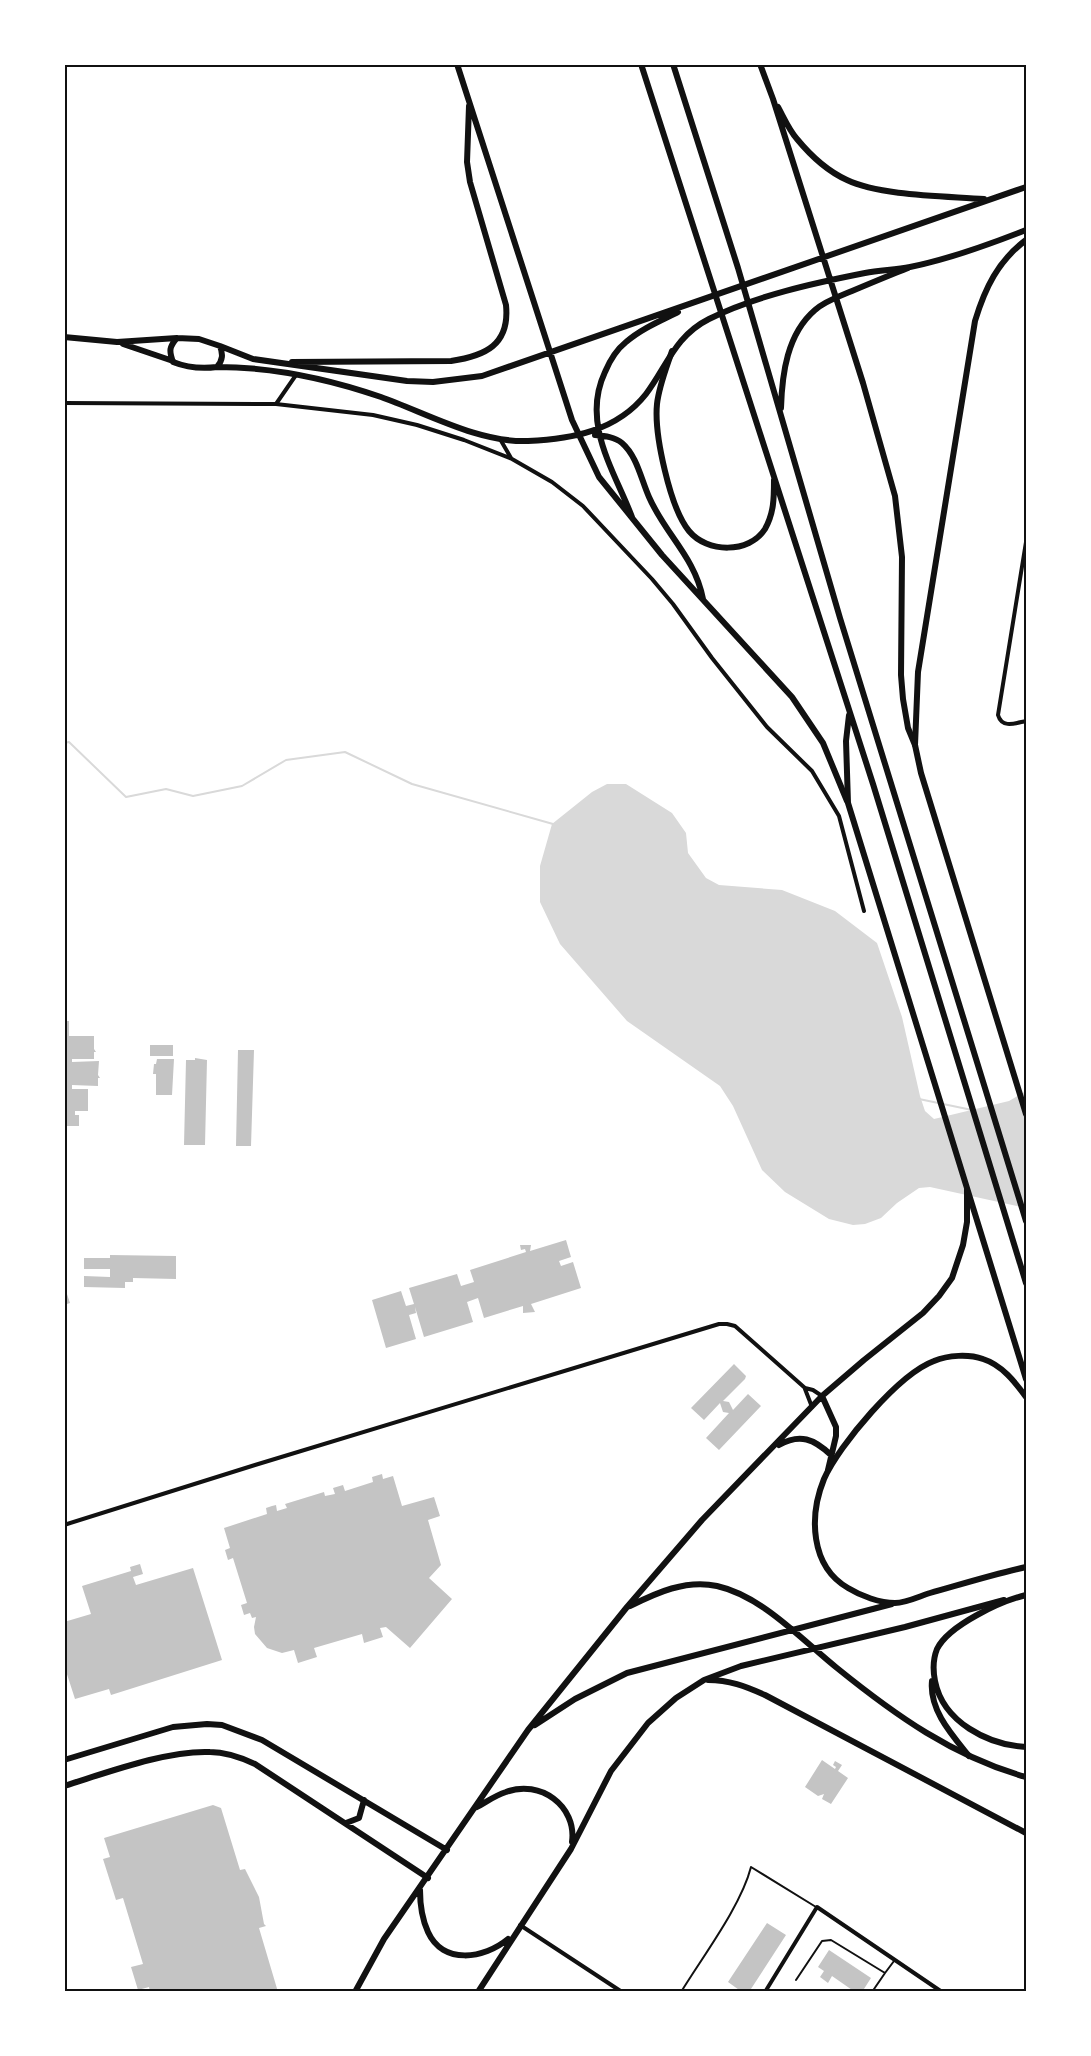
<svg xmlns="http://www.w3.org/2000/svg" width="1091" height="2056" font-family="'Roboto Serif',serif">
	<style>
		.water { fill: #d9d9d9 }
		.lines { fill: none; stroke-linecap: round; stroke-linejoin: round }
		.stream { stroke: #d9d9d9; stroke-width: 2 }
		.building { fill: #c4c4c4 }
		.service { stroke: #111; stroke-width: 2 }
		.minor { stroke: #111; stroke-width: 4 }
		.primary { stroke: #111; stroke-width: 6 }
		.trunk { stroke: #111; stroke-width: 6 }
		.neatline { fill: none; stroke: #111; stroke-width: 2 }
	</style>
	<rect width="100%" height="100%" fill="#fff"/>
	<!-- water -->
	<path class="water" d="M607,784h19l46,29 14,20 2,20 18,25 13,7 63,5 53,21 42,32 25,74 18,79 5,15 9,8 75,-18 17,-10v117l-96,-21 -11,1 -22,15 -16,15 -16,6 -12,1 -24,-6 -44,-27 -23,-22 -29,-64 -13,-20 -93,-65 -67,-77 -20,-42v-36l12,-42 40,-32z"/>
	<g class="lines">
		<!-- stream -->
		<path class="stream" d="M64,743l5,-1 57,55 40,-8 27,7 49,-10 44,-26 59,-8 67,32 141,40
			M919,1099l53,11"/>
	</g>
	<!-- building -->
	<path class="building" d="M64,1021h5v15h25v13l2,3h-2v7h-22v3l27,-1 -1,14 2,3h-2v8l-26,-1v4h16v22h-13v4h4v11h-15z
		M150,1045h23v11h-23z
		M238,1050h16l-3,96h-15z
		M195,1058l12,2 -2,85h-21l2,-85h9z
		M157,1059h17l-2,36h-16v-21h-3l1,-10h2z
		M566,1240l5,17 -12,4 2,5 12,-4 8,26 -50,16 4,8 -12,1v-7l-39,12 -6,-20 -11,4 6,20 -49,15 -9,-30 1,6 -7,2 7,24 -30,9 -14,-48 29,-9 5,15 8,-2 -5,-16 48,-14 4,12 13,-4 -4,-12 56,-18 -1,-3 -4,1 -1,-5h11l-1,6z
		M110,1255l66,1v23l-43,-1v4h-8v6l-41,-1v-11l26,1v-8h-26v-11h26z
		M64,1285l6,18 -6,2z
		M734,1364l12,12 -1,3 -22,22 6,1 4,8 15,-16 13,12 -42,44 -13,-12 23,-25 -6,-1 -3,-9 -16,17 -13,-12z
		M382,1474l1,5 10,-3 9,30 32,-9 6,19 -12,4 13,45 -12,13 23,21 -42,49 -24,-21 -6,1 3,9 -19,6 -2,-9 -48,14 3,9 -19,6 -4,-13 -12,3 -15,-5 -12,-14 -1,-7 2,-10 -4,1 -2,-5 -6,2 -3,-10 6,-2 -14,-45 -5,2 -3,-10 5,-2 -6,-20 43,-14 -1,-6 6,-2 4,-1 1,6 10,-3 -2,-4 39,-12 1,4 10,-2 -2,-6 10,-3 2,6 28,-9 -1,-5z
		M140,1564l3,10 -10,3 3,8 57,-17 29,92 -111,35 -2,-6 -34,10 -11,-34v-43l27,-8 -9,-28 49,-15 -1,-4z
		M822,1760l13,9 1,-2 -3,-2 2,-4 7,4 -4,6 10,7 -17,26 -9,-5 2,-5 -6,2 -13,-9z
		M213,1805l8,3 19,62 5,-1 14,28 5,27 2,2 -7,2 19,64h-128l-1,-5 -11,3 -7,-23 12,-3 -20,-66 -7,2 -13,-41 7,-2 -6,-19z
		M767,1923l19,12 -37,57h-7l-14,-10z
		M829,1950l42,28 -9,14h-7l-23,-16 -4,7 -8,-6 4,-6 -6,-4z"/>
	<g class="lines">
		<!-- service -->
		<path class="service" d="M885,1973l9,-12
			M796,1980l26,-39 9,-1 54,33 -13,19
			M681,1992c22,-36 60,-86 70,-125l65,40"/>
		<!-- minor -->
		<path class="minor" d="M64,403l212,1 97,11 44,10 47,15 48,19 40,23 31,24 69,73 21,25 39,54 55,69 45,44 27,45 25,95
			M276,404l20,-29
			M500,439l11,19
			M1026,542l-28,173c4,14 18,8 28,6
			M805,1389l7,18
			M64,1525l191,-60 464,-141h8l8,2 70,62 8,2 9,6
			M520,1925l102,67
			M765,1992l52,-85 125,85"/>
		<!-- primary -->
		<path class="primary" d="M457,64l115,356 27,57 63,78 130,142 31,46 24,58
			M760,64l13,35 90,284 32,113 7,61 -1,118 2,24 5,29 7,17
			M778,107c6,11 11,23 19,32 14,17 30,32 50,41 33,16 99,16 137,19
			M64,337l53,5 60,-4
			M177,338l22,1 21,7c3,8 3,14 -3,21 -16,2 -29,1 -44,-5 -4,-11 -4,-15 4,-24z
			M123,344l50,17
			M220,346l33,13 154,22 26,1 49,-6 544,-189
			M292,362l159,-1c34,-5 59,-16 55,-56l-36,-123 -3,-20 2,-56
			M217,367c55,0 112,12 164,30 45,16 98,46 147,44 44,-2 89,-10 118,-47 21,-28 29,-58 63,-75 46,-23 105,-36 156,-46 15,-3 30,-3 45,-6 40,-8 78,-22 116,-37
			M595,435c10,1 20,2 27,8 15,13 19,36 27,54 16,37 46,60 54,102
			M632,517c-18,-47 -51,-94 -27,-145 5,-12 11,-22 21,-30 15,-13 34,-21 52,-30
			M822,1396l14,31v9l-8,34
			M779,1445c21,-12 35,-6 52,10
			M630,1606c26,-13 56,-27 87,-20 45,10 85,54 120,82 58,47 117,89 189,109
			M708,1680c21,0 37,6 57,15l261,138
			M535,1725l40,-26 52,-26 265,-69
			M64,1760l109,-33 34,-3 15,1 40,15 185,110
			M64,1786c42,-13 103,-36 146,-34 16,0 30,5 45,12l173,114
			M477,1807c9,-5 19,-12 29,-15 34,-13 71,14 66,50
			M346,1823l13,-5 5,-18
			M420,1890c0,14 2,29 8,42 15,33 56,27 80,7
			M355,1992l29,-53 144,-209 99,-123 75,-87 120,-124 42,-36 59,-47 16,-17 13,-18 11,-33 4,-23v-32
			M478,1992l93,-143 40,-78 37,-48 28,-25 28,-18 37,-14 164,-39 99,-27"/>
		<!-- trunk -->
		<path class="trunk" d="M641,64l232,720 153,499
			M673,64l65,204 102,350 186,603
			M1026,240c-28,21 -41,48 -51,81l-57,351 -3,73 6,28 105,341
			M672,351c-6,18 -13,35 -15,53 -3,30 13,104 32,127 18,22 60,23 76,-2 9,-16 9,-31 9,-49
			M781,408c1,-34 6,-74 34,-98 10,-9 25,-14 37,-19 19,-8 38,-16 56,-23
			M849,715l-3,26 2,62 178,576
			M1026,1397c-11,-15 -24,-32 -43,-38 -14,-5 -35,-4 -49,2 -35,13 -95,84 -110,118 -15,37 -14,87 24,109 13,8 32,15 47,15 11,0 25,-7 35,-10 32,-9 64,-19 96,-26
			M1026,1595c-25,6 -77,30 -89,54 -4,10 -4,22 -2,32 8,41 53,64 91,66
			M932,1681c-3,29 20,54 37,75"/>
	</g>
	<!-- border -->
	<rect width="1091" height="2056" fill="none" stroke="#ffffff" stroke-width="132"/>
	<rect x="66" y="66" width="959" height="1924" class="neatline"/>
</svg>
